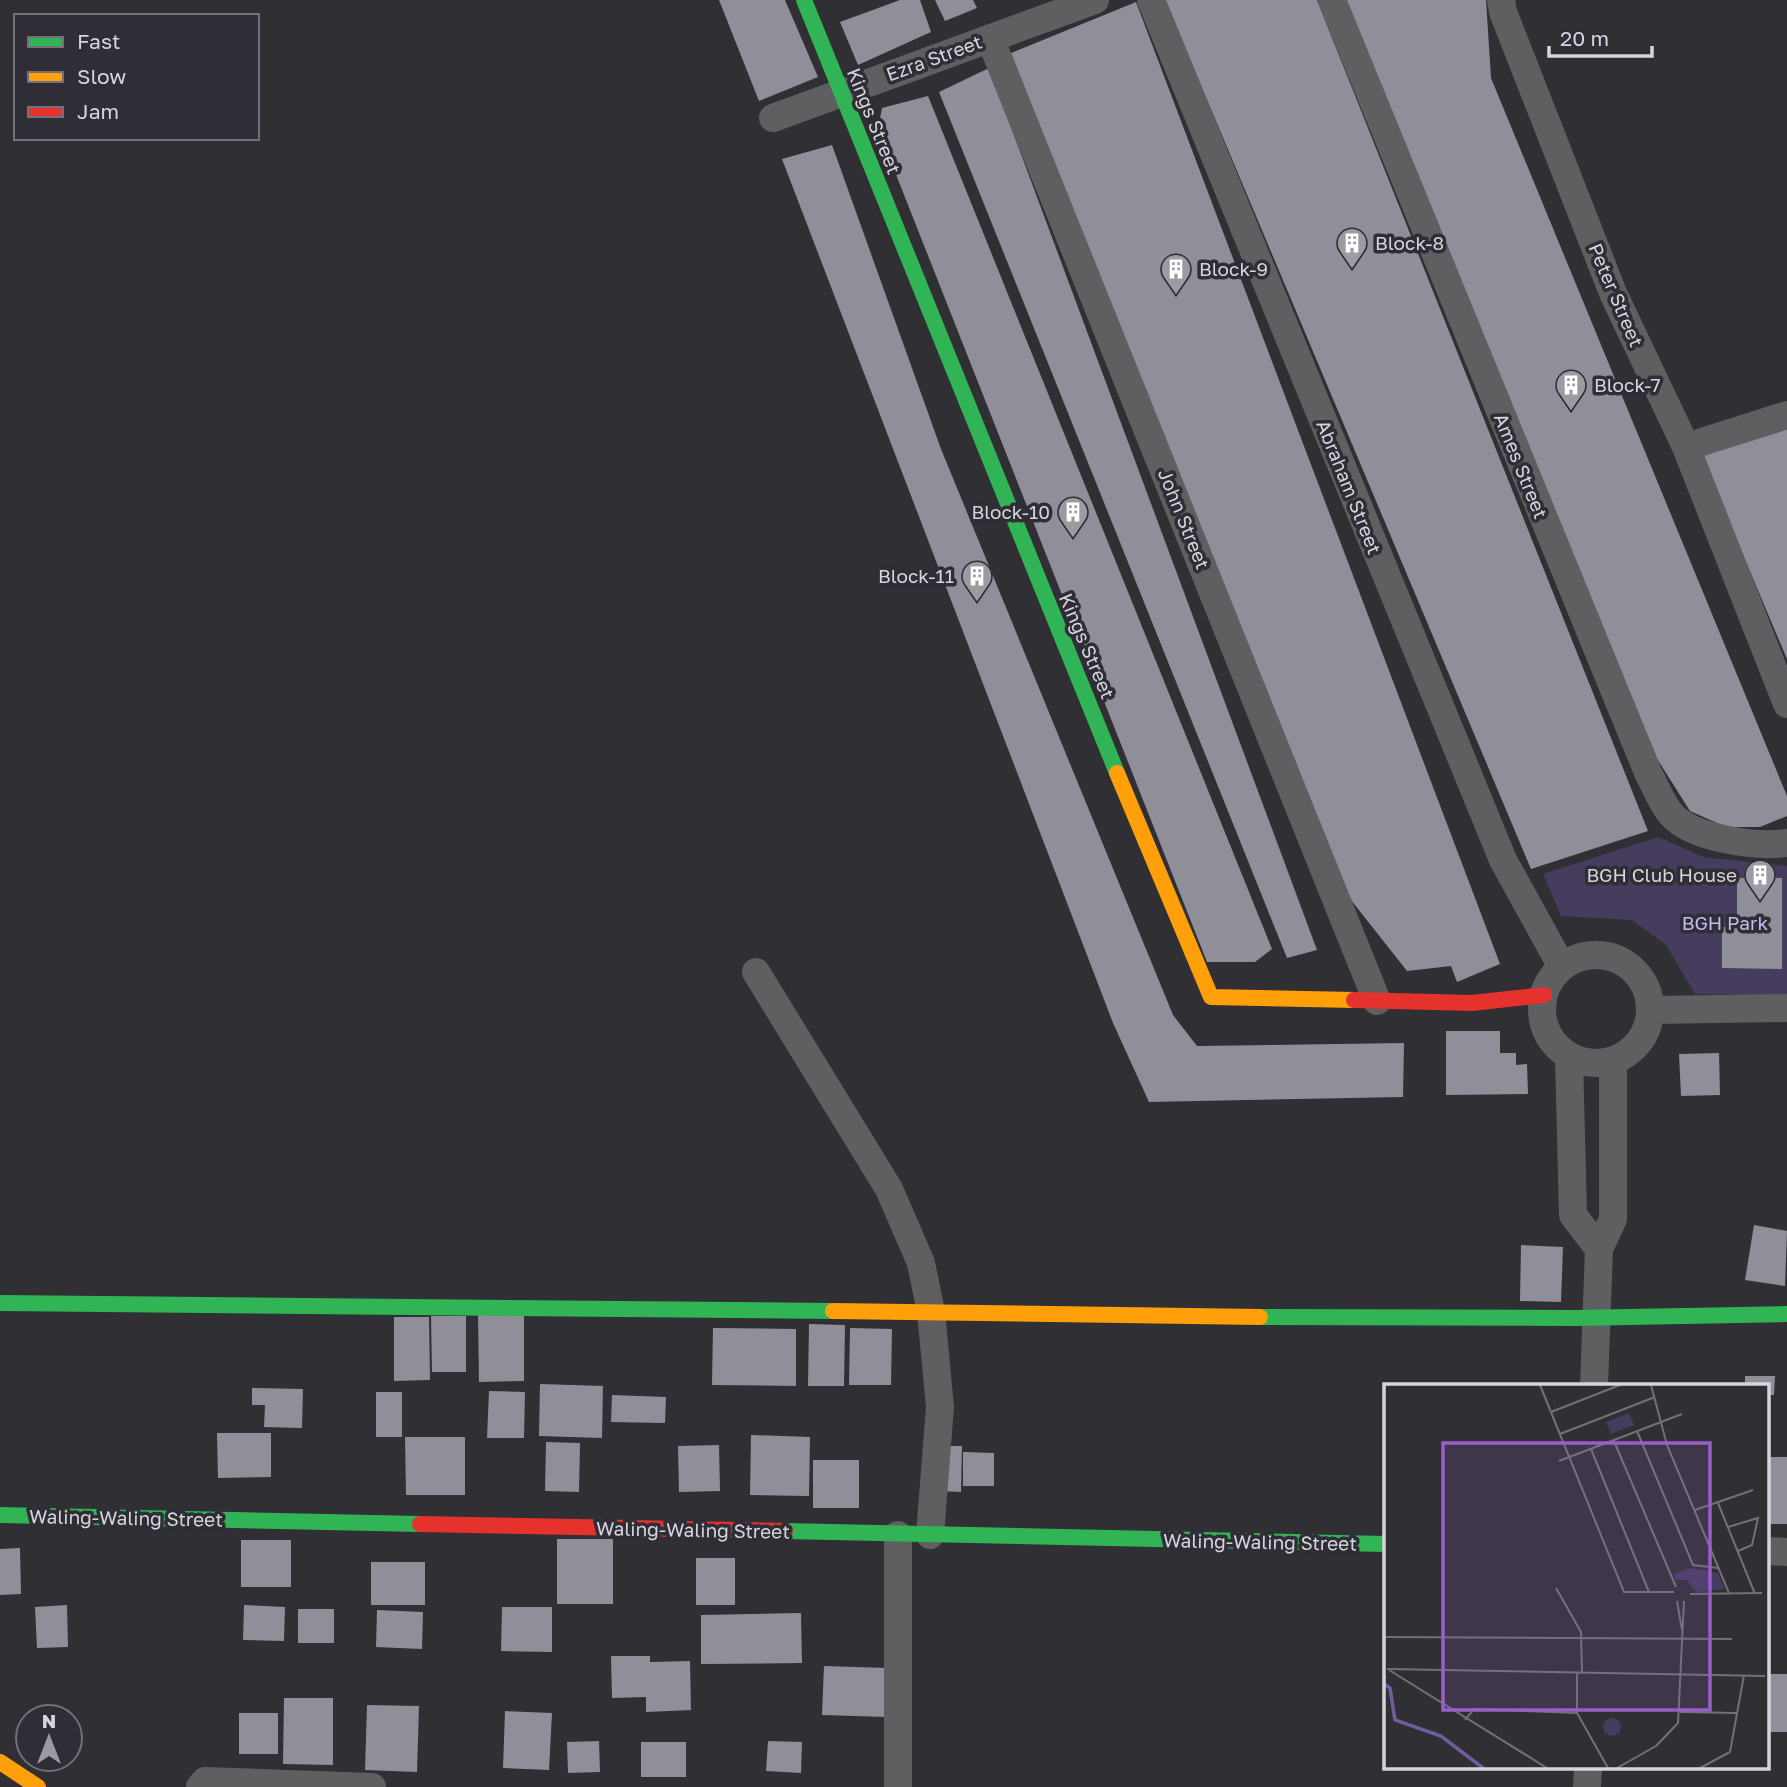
<svg xmlns="http://www.w3.org/2000/svg" width="1787" height="1787" font-family="'Golos Text',sans-serif">
	<style>
		.green { fill: #463c5e }
		.building { fill: #908e99 }
		.lines { fill: none; stroke-linecap: round; stroke-linejoin: round }
		.street { stroke: #5f5e60; stroke-width: 28 }
		.fast { stroke: #30b455; stroke-width: 16 }
		.slow { stroke: #ff9f0a; stroke-width: 16 }
		.jam { stroke: #e5322d; stroke-width: 16 }
		.labels { text-anchor: middle; stroke-width: 7; stroke-linejoin: round; paint-order: stroke }
		.street-label { font-size: 19px; fill: #d7d5db; stroke: #2f2d36 }
		.poi-label { font-size: 19px; fill: #d7d5db; stroke: #2f2d36; text-anchor: start }
		.park-label { font-size: 19px; fill: #c8b9f4; stroke: #2f2d36 }
		.inset-river { fill: none; stroke: #715d9e; stroke-width: 3.5 }
		.inset-road { fill: none; stroke: #737177; stroke-width: 2 }
		.view { fill: #975fc7; fill-opacity: 0.15; stroke: #975fc7; stroke-width: 3.5 }
		.inset-edge { fill: none; stroke: #d7d5db; stroke-width: 3.5 }
	</style>
	<rect width="100%" height="100%" fill="#302f34"/>
	<!-- green -->
	<path class="green" d="M1658,837l46,20 83,9v129l-92,-1 -29,-49 -34,-25 -71,-4 -18,-42z"/>
	<!-- building -->
	<path class="building" d="M719,0h66l33,77 -59,24z
		M900,0h20l11,32 -73,33 -18,-43z
		M935,0h38l4,8 -32,13z
		M1165,0h152l331,831 -117,38z
		M1346,0h140l5,78 296,718v20l-27,11h-34l-36,-16 -41,-65z
		M1136,2l364,962 -43,18 -6,-16 -44,5 -60,-76 -147,-357 -189,-485z
		M989,68l328,882 -30,8 -348,-866z
		M928,96l344,853 -17,13h-48l-329,-833 4,-21z
		M832,145l109,304 232,566 24,31 207,-3 -1,54 -254,5 -36,-79 -331,-864z
		M1787,422v237l-87,-206z
		M1737,878h45v91l-60,-1v-41h15z
		M1446,1031h54v22h16v12l11,-1 1,30 -82,1z
		M1719,1053l1,42 -39,1 -2,-42z
		M1754,1225l33,6 -2,55 -40,-6z
		M1521,1245l42,2 -2,55 -41,-1z
		M478,1314h46v67l-45,1z
		M431,1316h35v56h-34z
		M394,1317h35l1,63 -36,1z
		M809,1324l36,1 -1,61h-36z
		M713,1328l83,1v57l-84,-1z
		M850,1328l42,1 -1,56h-42z
		M1745,1376h30l-1,19h-6v-9h-23z
		M540,1384l63,2 -1,52 -63,-2z
		M252,1388l51,1 -1,39 -38,-1 1,-22h-13z
		M489,1391l36,1 -1,46h-37z
		M376,1392h26v45h-26z
		M612,1395l54,2 -1,26 -54,-1z
		M217,1433h54v44l-53,1z
		M751,1435l59,2 -1,59 -59,-1z
		M405,1437h60v58h-59z
		M546,1442l34,1 -1,49 -34,-1z
		M719,1445l1,46 -41,1 -1,-46z
		M941,1446h21l-1,46 -21,-1z
		M963,1452l31,1v33h-31z
		M1768,1457h19v67h-19z
		M813,1460h46v48h-46z
		M557,1539h56v65h-56z
		M241,1540h50v47h-50z
		M20,1548l1,46 -21,1v-46z
		M696,1558h39v47h-39z
		M371,1562h54v43h-54z
		M67,1605l1,42 -31,1 -2,-41z
		M244,1605l41,2 -1,34 -41,-1z
		M502,1607h50v45l-51,-1z
		M298,1609h36v34h-36z
		M377,1610l46,2 -1,37 -46,-2z
		M801,1613l1,50 -101,1v-49z
		M611,1656h39v6l40,-1 1,49 -45,2v-15l-34,1z
		M824,1666l64,2 -1,49 -65,-2z
		M1768,1674h19v58h-19z
		M284,1698h49v67l-50,-1z
		M367,1705l52,1 -2,66 -52,-2z
		M505,1711l47,2 -3,57 -46,-2z
		M239,1713h39v41h-39z
		M599,1741l1,31 -32,1 -1,-31z
		M768,1741l34,1 -1,31 -35,-2z
		M641,1742h45v35h-45z"/>
	<g class="lines">
		<!-- street -->
		<path class="street" d="M1151,0l352,860 59,107
			M1332,0l317,775c7,12 13,29 22,39 21,25 86,33 116,29
			M1501,0l2,12 110,281 73,154 101,257
			M990,38l387,963
			M773,118l322,-118
			M1686,447l101,-32
			M1542 1009a54 54 0 1 1 108 0a54 54 0 1 1-108 0Z
			M756,972l133,217 32,74 10,49 9,95 -10,128
			M1651,1010l136,-2
			M1569,1057l4,158 26,34
			M1594,1386l5,-137 14,-30v-158
			M1768,1551l19,1
			M200,1787l5,-6 167,6
			M898,1787v-252
			M1587,1787l1,-19"/>
		<!-- fast -->
		<path class="fast" d="M804,0l313,773
			M0,1303l833,8
			M1260,1317l314,1 213,-4
			M0,1515l420,9
			M785,1531l601,13"/>
		<!-- slow -->
		<path class="slow" d="M1117,773l94,224 143,3
			M833,1311l427,6
			M0,1762l38,25"/>
		<!-- jam -->
		<path class="jam" d="M1354,1000l118,3 72,-8
			M420,1524l365,7"/>
	</g>
	<!-- icons -->
	<defs>
		<g id="building-pin" transform="scale(1.575)"><path d="M0 17L-7.5 6A9.5 9.5 0 1 1 7.5 6Z" fill="#9d9ba1" stroke="#2f2d36"/><path d="M-4-6H4V6H1V3H-1V6H-4ZM-2.5-4.3h1.7v1.8h-1.7ZM.8-4.3h1.7v1.8H.8ZM-2.5-1h1.7V.8h-1.7ZM.8-1h1.7V.8H.8Z" fill="#fff"/></g>
	</defs>
	<g fill-rule="evenodd">
		<use href="#building-pin" x="1352" y="243"/>
		<use href="#building-pin" x="1176" y="269"/>
		<use href="#building-pin" x="1571" y="385"/>
		<use href="#building-pin" x="1073" y="512"/>
		<use href="#building-pin" x="977" y="576"/>
		<use href="#building-pin" x="1760" y="875"/>
	</g>
	<g class="labels">
		<!-- street labels -->
		<g class="street-label">
			<text transform="translate(934 58) rotate(-20)" y="7">Ezra Street</text>
			<text transform="translate(874 121) rotate(68)" y="7">Kings Street</text>
			<text transform="translate(1616 295) rotate(67)" y="7">Peter Street</text>
			<text transform="translate(1521 466) rotate(68)" y="7">Ames Street</text>
			<text transform="translate(1349 487) rotate(68)" y="7">Abraham Street</text>
			<text transform="translate(1184 519) rotate(68)" y="7">John Street</text>
			<text transform="translate(1087 646) rotate(67)" y="7">Kings Street</text>
			<text transform="translate(126 1518) rotate(1)" y="7">Waling-Waling Street</text>
			<text transform="translate(693 1530) rotate(1)" y="7">Waling-Waling Street</text>
			<text transform="translate(1260 1542) rotate(1)" y="7">Waling-Waling Street</text>
		</g>
		<!-- poi labels -->
		<g class="poi-label">
			<text x="1375" y="250">Block-8</text>
			<text x="1199" y="276">Block-9</text>
			<text x="1594" y="392">Block-7</text>
			<text x="1050" y="519" text-anchor="end">Block-10</text>
			<text x="954" y="583" text-anchor="end">Block-11</text>
			<text x="1737" y="882" text-anchor="end">BGH Club House</text>
		</g>
		<!-- park labels -->
		<g class="park-label">
			<text x="1725" y="930">BGH Park</text>
		</g>
	</g>
	<!-- overview -->
	<g transform="translate(1384 1384)">
		<rect width="385" height="385" fill="#302f34"/>
		<path d="M245,29l5,12 -23,9 -5,-12zM307,184l27,5 7,16 -29,3 -9,-12h-11l-3,-6zM219 343a9 9 0 1 1 18 0a9 9 0 1 1-18 0Z" fill="#463c5e"/>
		<path class="inset-river" d="M0,300l6,4 5,32 46,16 42,32"/>
		<path class="inset-road" d="M156,1l84,207h50M267,1l16,60 62,148M167,28l69,-27M253,47l56,134 25,3M176,50l95,-37M230,57l62,146M207,65l58,143M175,77l123,-47M334,119l37,91M311,126l58,-20M344,143l30,-9 -6,27 -14,6M172,204l25,44 1,40M306,210l72,-1M293,217l5,29M0,253l348,2M3,285l378,7M5,286l158,98M193,288v41l31,55M296,328l57,1M81,336l9,-11 103,4M346,368l14,-77M233,384l39,-22 22,-23 6,-122M316,384l30,-16"/>
		<path class="view" d="M59,59h267v267h-267z"/>
		<rect width="385" height="385" class="inset-edge"/>
	</g>
	<!-- legend -->
	<rect x="14" y="14" width="245" height="126" fill="#2f2d36" stroke="#727078" stroke-width="2"/>
	<rect x="28" y="37" width="35" height="10" fill="#30b455" stroke="#727078" stroke-width="2"/>
	<text x="77" y="49" font-size="21" fill="#d7d5db">Fast</text>
	<rect x="28" y="72" width="35" height="10" fill="#ff9f0a" stroke="#727078" stroke-width="2"/>
	<text x="77" y="84" font-size="21" fill="#d7d5db">Slow</text>
	<rect x="28" y="107" width="35" height="10" fill="#e5322d" stroke="#727078" stroke-width="2"/>
	<text x="77" y="119" font-size="21" fill="#d7d5db">Jam</text>
	<!-- north arrow -->
	<g transform="translate(49 1738)"><circle r="33" fill="#2f2d36" stroke="#727078" stroke-width="2"/>
	<path d="M0-5L12 26L0 18L-12 26Z" fill="#9d9ba1"/>
	<text y="-10" font-size="19" font-weight="bold" text-anchor="middle" fill="#d7d5db">N</text>
	</g>
	<!-- scale -->
	<path d="M1549 46v10h103v-10" fill="none" stroke="#d7d5db" stroke-width="3.5"/>
	<text x="1560" y="46" font-size="21" fill="#d7d5db" stroke="#2f2d36" stroke-width="5" paint-order="stroke">20 m</text>
</svg>
